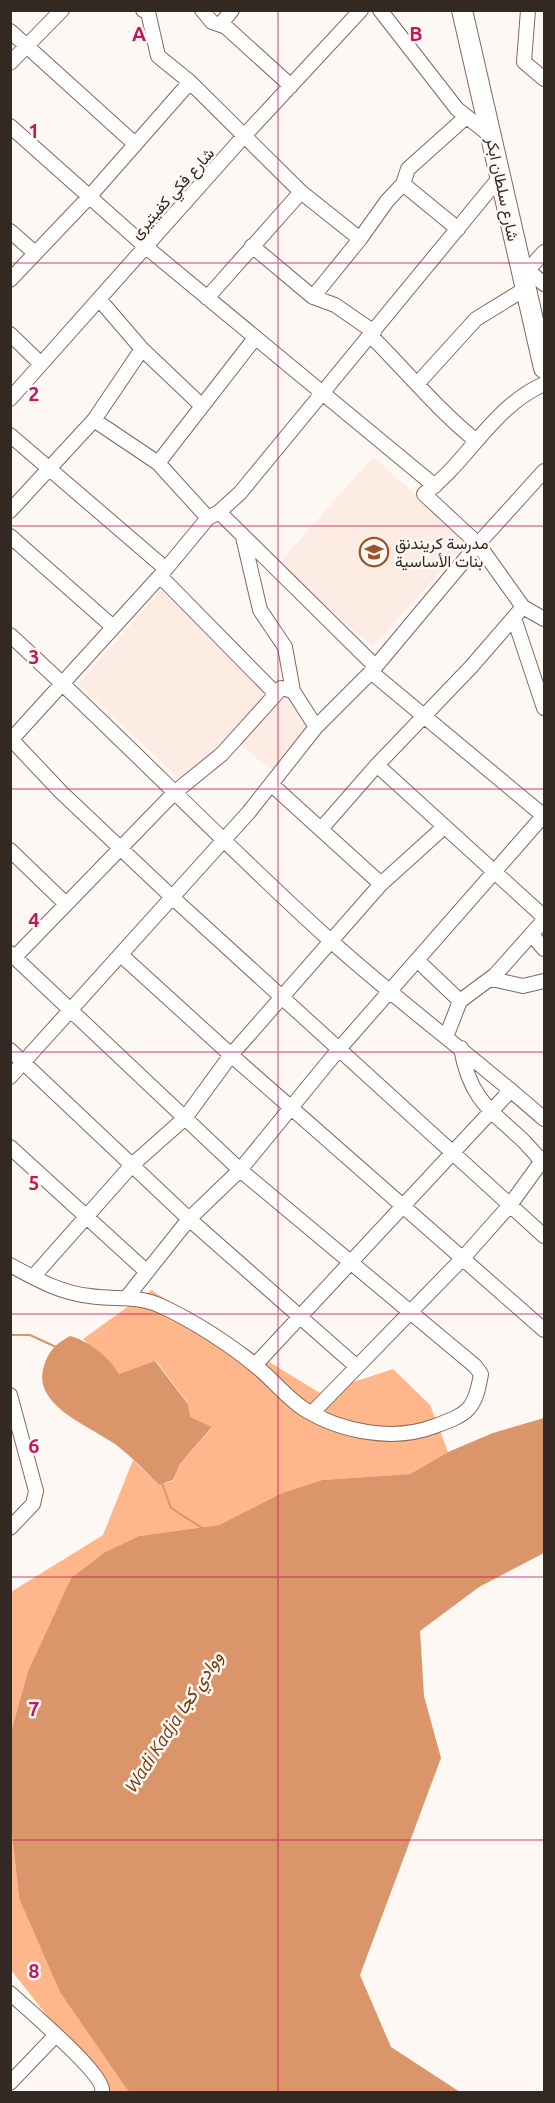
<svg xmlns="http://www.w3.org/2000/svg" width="555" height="2103" font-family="Ubuntu,Vazirmatn,sans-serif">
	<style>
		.built { fill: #fcece4 }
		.forest { fill: #ffb68b }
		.water { fill: #db956b }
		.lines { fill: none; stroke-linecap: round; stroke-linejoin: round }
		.stream { stroke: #db956b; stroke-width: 2 }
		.minor-casing { stroke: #836859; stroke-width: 16 }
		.highway-casing { stroke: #836859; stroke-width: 22 }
		.minor { stroke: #fff; stroke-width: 14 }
		.highway { stroke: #fff; stroke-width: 20 }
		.grid { fill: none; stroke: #c2185b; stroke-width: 1.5; stroke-opacity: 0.55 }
		.labels { text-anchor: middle; stroke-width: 5; stroke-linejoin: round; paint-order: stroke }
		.street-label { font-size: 16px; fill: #342922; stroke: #fef8f4 }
		.poi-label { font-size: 16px; fill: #342922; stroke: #fef8f4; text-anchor: start }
		.water-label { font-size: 18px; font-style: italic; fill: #753500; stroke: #fef8f4 }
		.grid-label { font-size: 20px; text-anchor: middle; font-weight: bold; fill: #c2185b; stroke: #fef8f4; stroke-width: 5; stroke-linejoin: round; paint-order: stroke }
	</style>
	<rect width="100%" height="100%" fill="#fef8f4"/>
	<!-- built -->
	<path class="built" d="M373,457l95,84 -96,106 -93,-84z
		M163,588l109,106 -52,59 -37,29 -105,-98z
		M284,690l28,33 -40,47 -37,-29z"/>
	<!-- forest -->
	<path class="forest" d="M151,1290l169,103 73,-24 37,36 18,47 -38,22 -88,6 -40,13 -63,32 -80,11 -34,16 -34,26 -43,93 -17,61v-140l92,-57 30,-75 26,25 14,-4 7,-17 32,-36 -23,-11 -1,-14 -32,-42 -37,13 -36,-35z
		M10,1760l2,74 7,64 110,194h-22l-96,-122z"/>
	<!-- water -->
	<path class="water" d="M70,1336c19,5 39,21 49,38l36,-13 33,43 2,13 22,10 -32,37 -7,16 -14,5c-14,-14 -28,-29 -44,-41 -25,-18 -84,-39 -71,-78 4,-15 13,-23 26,-30z
		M544,1418v135l-65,34 -59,44 4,65 17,62 -81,217 31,72 69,45h-331l-69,-100 -41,-94 -7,-64 -1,-102 17,-61 43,-93 34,-26 34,-16 80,-11 63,-32 40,-13 88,-6 38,-22 45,-19z"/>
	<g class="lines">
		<!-- stream -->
		<path class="stream" d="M10,1335h20l26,12
			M162,1483l9,25 31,20"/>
		<!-- minor casing -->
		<g class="minor-casing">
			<path id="minor" d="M143,10l5,2 10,44 32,26 111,110 -94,106
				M202,10l10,12 14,5 65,59
				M380,10l77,99 34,27
				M528,10l-4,52 20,17
				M221,24l11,-14
				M10,31l125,113
				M10,63l52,-53
				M10,126l136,121 289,239
				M403,184l55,45
				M301,192l59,47 -47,58
				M10,231l25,22
				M360,239l27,-38 16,-17 5,-15 58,-52
				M252,246l61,51 22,8 39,27
				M519,263l25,21
				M528,270l16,-18
				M10,280l79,-83 101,-115
				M10,334l31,30
				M371,336c36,36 65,72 104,104
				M142,349l60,57
				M418,383l58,-64 49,-30
				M10,399l234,-263 117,-126
				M94,420l64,43 50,55
				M10,435l156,134
				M158,463l97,-125
				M10,511l84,-91 48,-71 -43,-50
				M219,512l156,154
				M10,536l102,90
				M243,537l17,73 25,37 8,44
				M160,576l116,118 5,-6 12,3 23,36
				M523,607l21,12
				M514,618l30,90
				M10,635c110,100 212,208 322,307 69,62 143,116 212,177
				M371,672l173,144
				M10,738l51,54 112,106 371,338
				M10,741l150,-165 48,-58 11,-6 21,-19 260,-316
				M377,765l94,-98 52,-60 -45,-63 -54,-50c44,-32 68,-87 120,-110
				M271,784l110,100
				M321,829l56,-64 167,152
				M10,850l56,54
				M532,935l12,14
				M10,953l230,217 235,196 6,8c-6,36 -13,40 -46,52 -41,16 -94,6 -131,-17 -17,-11 -31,-29 -47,-42 -26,-22 -65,-47 -96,-61 -23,-11 -47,-6 -71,-10 -30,-3 -54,-17 -80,-31
				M121,955l110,100 313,275
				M15,957l159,-164 48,-39 54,-60
				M418,961l42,40
				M492,979l31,7 21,-5
				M446,1037l14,-36 35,-26 49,-55
				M461,1048c11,68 49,69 83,117
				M10,1050l179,169 168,148
				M10,1077l239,-265 67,-85 55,-55 107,-128 66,-73
				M10,1147l137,125
				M33,1277l99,-112 53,-47 46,-63 150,-171 63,-57
				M127,1297l62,-78 51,-49 99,-121 205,-234
				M255,1365l256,-275
				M10,1395l26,96 -3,13 -23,24
				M313,1412l150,-154 47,-53 34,-47
				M10,1993c16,15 96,82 92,99
				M10,2083l45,-47"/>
		</g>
		<!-- highway casing -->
		<g class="highway-casing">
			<path id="highway" d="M462,10l82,358"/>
		</g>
		<!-- minor -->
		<use href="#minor" class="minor"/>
		<!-- highway -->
		<use href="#highway" class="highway"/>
	</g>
	<!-- grid -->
	<path class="grid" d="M278,10v2082M10,263h534M10,526h534M10,789h534M10,1052h534M10,1314h534M10,1577h534M10,1840h534"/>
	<!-- icons -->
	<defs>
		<g id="school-ring" transform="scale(1.5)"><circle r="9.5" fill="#fef8f4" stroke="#9a5528" stroke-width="1.5"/><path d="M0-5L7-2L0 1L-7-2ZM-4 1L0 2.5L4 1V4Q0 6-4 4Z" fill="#9a5528"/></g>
	</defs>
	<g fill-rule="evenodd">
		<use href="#school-ring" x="374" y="552"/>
	</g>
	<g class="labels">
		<!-- street labels -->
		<g class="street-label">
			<text transform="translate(503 189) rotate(78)" y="6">شارع سلطان ابكر</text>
			<text transform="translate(172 193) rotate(-48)" y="6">شارع فكي كفيتيرى</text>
		</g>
		<!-- poi labels -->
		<g class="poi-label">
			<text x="395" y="549">مدرسة كريندنق<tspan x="395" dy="18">بنات الأساسية</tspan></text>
		</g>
		<!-- water labels -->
		<g class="water-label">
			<text transform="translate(174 1722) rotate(-57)" y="6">Wadi Kadja ووادي كجا</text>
		</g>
	</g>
	<g class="grid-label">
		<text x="139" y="41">A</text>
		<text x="416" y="41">B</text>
		<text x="34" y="138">1</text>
		<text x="34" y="401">2</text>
		<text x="34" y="664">3</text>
		<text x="34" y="927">4</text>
		<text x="34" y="1190">5</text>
		<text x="34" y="1453">6</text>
		<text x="34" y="1716">7</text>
		<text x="34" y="1978">8</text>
	</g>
	<!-- border -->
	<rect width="555" height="2103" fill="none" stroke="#342922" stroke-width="24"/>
</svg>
